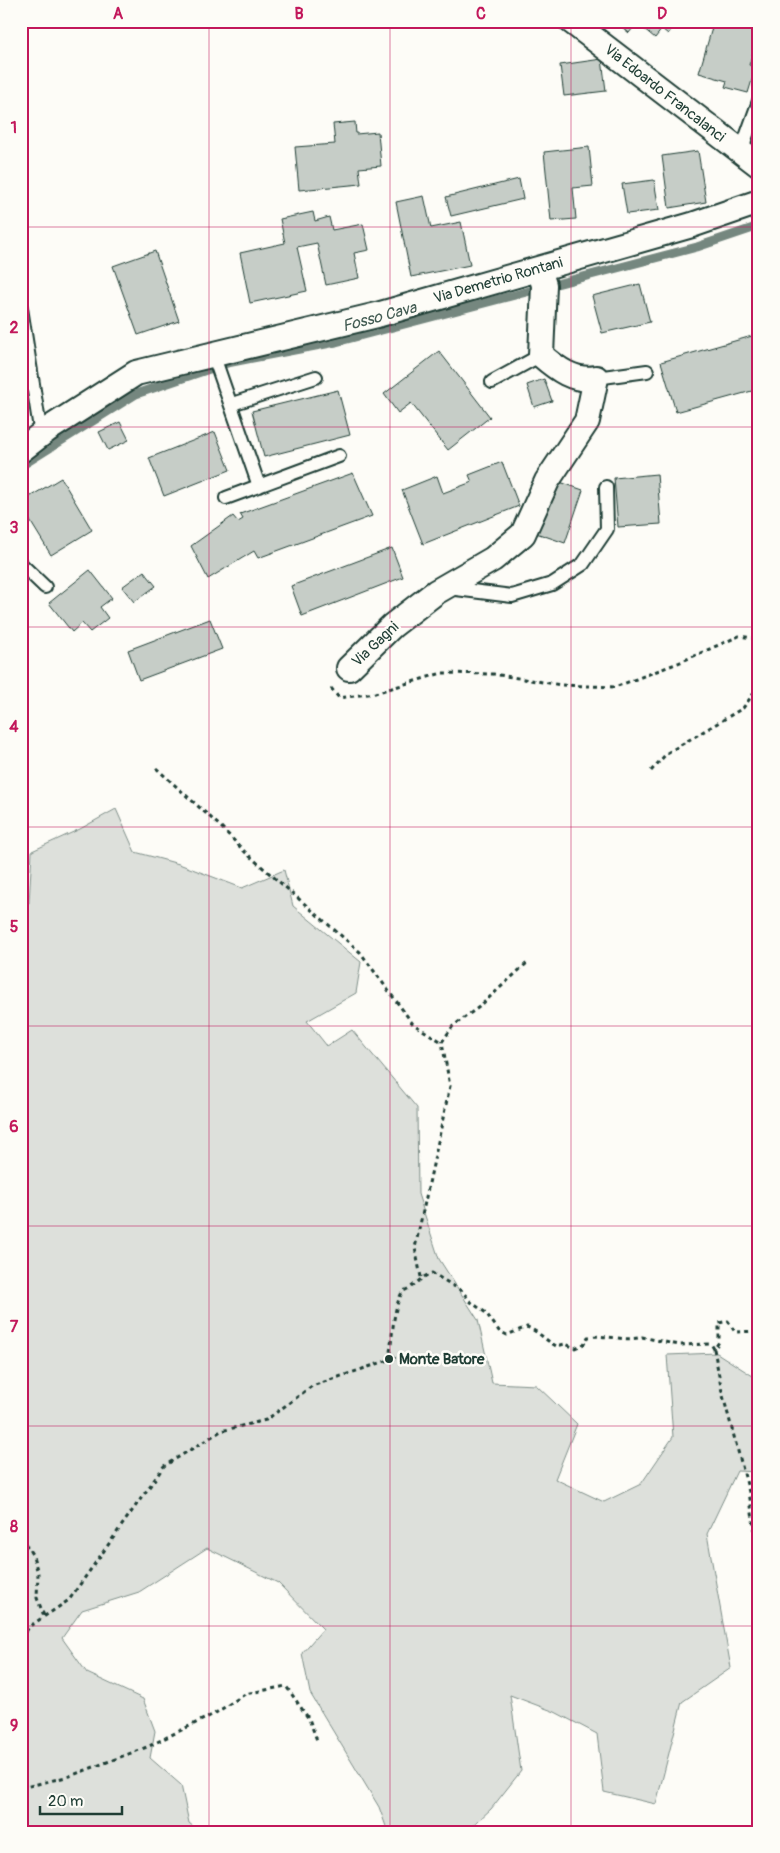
<svg xmlns="http://www.w3.org/2000/svg" width="780" height="1853" font-family="Pangolin,sans-serif">
	<style>
		.green { fill: #dde0db; stroke: #7e8e88 }
		.lines { fill: none; stroke-linecap: round; stroke-linejoin: round }
		.stream { stroke: #75877f; stroke-width: 9 }
		.building { fill: #c6cdc7; stroke: #1f3d34 }
		.lane-casing { stroke: #1f3d34; stroke-width: 16 }
		.street-casing { stroke: #1f3d34; stroke-width: 28 }
		.path { stroke: #1f3d34; stroke-width: 3; stroke-dasharray: 4 4; stroke-linecap: butt }
		.lane { stroke: #fdfcf7; stroke-width: 12 }
		.street { stroke: #fdfcf7; stroke-width: 24 }
		.grid { fill: none; stroke: #c2185b; stroke-width: 1; stroke-opacity: 0.55 }
		.poi-dot { fill: #1f3d34; stroke: #fdfcf7; stroke-width: 2 }
		.labels { text-anchor: middle; stroke-width: 5; stroke-linejoin: round; paint-order: stroke }
		.street-label { font-size: 15px; fill: #1f3d34; stroke: #fdfcf7 }
		.poi-label { font-size: 15px; font-weight: bold; fill: #1f3d34; stroke: #fdfcf7; text-anchor: start }
		.water-label { font-size: 16px; font-style: italic; fill: #435c53; stroke: #fdfcf7 }
		.neatline { fill: none; stroke: #c2185b; stroke-width: 2 }
		.grid-label { font-size: 16px; text-anchor: middle; font-weight: bold; fill: #c2185b }
	</style>
	<rect width="100%" height="100%" fill="#fdfcf7"/>
	<filter id="ink" filterUnits="userSpaceOnUse"><feTurbulence type="fractalNoise" baseFrequency=".02" numOctaves="2"/><feDisplacementMap in="SourceGraphic" scale="10" xChannelSelector="R" yChannelSelector="G"/><feConvolveMatrix kernelMatrix="1 2 1 2 8 2 1 2 1" color-interpolation-filters="sRGB"/></filter>
	<g filter="url(#ink)">
		<!-- green -->
		<path class="green" d="M116,809l19,43 44,12 63,24 42,-18 9,36 68,56 -5,31 -49,28 20,25 25,-16 65,78 1,86 21,65 39,61 14,63 44,2 41,39 -22,55 49,23 37,-18 32,-47 -6,-82 50,-2 42,27v92l-22,-1 -30,63 24,134 -49,34 -26,102 -52,-12 -7,-58 -42,-22 -45,-17 11,76 -30,38 -25,23h-78l-9,-25 -69,-114 -8,-40 21,-24 -45,-46 -71,-35 -68,44 -57,18 -20,28 25,35 56,26 12,32 -5,27 31,27 8,38 11,9h-179v-927l8,-2 3,-52 48,-22z"/>
		<g class="lines">
			<!-- stream -->
			<path class="stream" d="M21,466l115,-72 91,-31 109,-21 361,-95 62,-21"/>
		</g>
		<!-- building -->
		<path class="building" d="M615,21h63l-10,13 -6,-5 -7,9 -18,-15 -8,10z
			M714,21h45v11l-10,33 7,2 -8,26 -23,-6 2,-6 -28,-8z
			M602,59l4,32 -42,5 -4,-31z
			M355,122l1,12 22,-2 3,34 -22,2 2,16 -62,6 -4,-43 40,-3 -2,-20z
			M589,147l4,39 -20,2 3,31 -25,2 -7,-69z
			M698,151l8,51 -37,6 -7,-52z
			M519,179l4,20 -72,17 -5,-19z
			M654,180l5,30 -32,4 -5,-30z
			M424,196l7,32 30,-6 9,43 -59,12 -15,-75z
			M313,212l2,9 14,-4 3,13 31,-6 6,26 -15,3 5,25 -33,7 -9,-42 -20,4 10,44 -57,12 -10,-50 45,-10 -5,-24z
			M155,251l24,70 -41,14 -25,-69z
			M640,284l10,38 -48,11 -10,-37z
			M759,334v55l-83,23 -15,-50z
			M439,351l51,66 -42,33 -37,-47 -13,10 -14,-19z
			M544,379l8,22 -18,6 -7,-22z
			M338,390l12,45 -86,22 -12,-46z
			M120,422l9,18 -21,10 -9,-18z
			M215,432l15,38 -66,26 -15,-38z
			M502,462l17,44 -96,38 -21,-54 35,-14 6,17 29,-11 -3,-7z
			M353,473l19,43 -114,42 -4,-7 -46,28 -17,-33 42,-30 5,6 5,-3 -3,-5z
			M657,474l4,50 -43,3 -4,-49z
			M61,478l31,52 -41,25 -30,-49v-4z
			M554,480l29,10 -18,53 -29,-10z
			M392,548l11,29 -101,39 -11,-30z
			M90,570l22,28 -12,9 8,11 -18,14 -8,-9 -10,9 -23,-29z
			M144,571l12,15 -22,16 -12,-15z
			M210,619l12,30 -83,31 -11,-30z"/>
		<g class="lines">
			<!-- lane casing -->
			<g class="lane-casing">
				<path id="lane" d="M741,151l18,-50
					M21,308l20,127
					M213,354l46,132
					M596,378l51,-7
					M492,382l49,-27
					M232,404l84,-27
					M226,498l113,-42
					M21,564l24,23
					M448,588l64,8 40,-12 31,-20 24,-35 -1,-42"/>
			</g>
			<!-- street casing -->
			<g class="street-casing">
				<path id="street" d="M571,21l188,144
					M21,450l26,-20 89,-57 241,-58 315,-90 67,-23
					M349,668l43,-42 44,-34 57,-33 30,-25 24,-53 40,-60 9,-43c-22,4 -39,-9 -55,-23l3,-70 -5,-16"/>
			</g>
			<!-- path -->
			<path class="path" d="M331,688l8,10 36,-5 67,-20 51,1 68,11 54,2 63,-24 61,-27 20,3
				M156,768l65,59 25,26 114,99 53,72 29,18
				M651,771l16,-18 76,-45 16,-22
				M421,1277l-6,-29 35,-162 -8,-44 11,-16 26,-19 48,-44
				M714,1349l8,43 27,100 10,69
				M395,1358l-5,-6c3,-19 3,-45 13,-61 12,-4 17,-14 29,-18l30,18 9,11 15,11 13,18 8,4 20,-8c12,5 18,13 29,19l9,-2 10,4 9,-4 4,-7c17,-3 37,5 54,0l37,8 32,-1 3,5 5,-7v-19l9,-2 7,11 24,-1
				M21,1537l12,19 5,17 -1,25 7,18
				M21,1638l9,-12 39,-26 95,-134 57,-35 45,-11 46,-34 83,-28 27,1
				M21,1788l49,-12 77,-29 67,-33 31,-20 41,-8 23,33 9,24"/>
			<!-- lane -->
			<use href="#lane" class="lane"/>
			<!-- street -->
			<use href="#street" class="street"/>
		</g>
	</g>
	<!-- grid -->
	<path class="grid" d="M209,21v1811M390,21v1811M571,21v1811M21,227h738M21,427h738M21,627h738M21,827h738M21,1026h738M21,1226h738M21,1426h738M21,1626h738"/>
	<!-- markers -->
	<circle class="poi-dot" cx="389" cy="1359" r="5"/>
	<g class="labels">
		<!-- street labels -->
		<g class="street-label">
			<text transform="translate(665 93) rotate(38)" y="5">Via Edoardo Francalanci</text>
			<text transform="translate(498 280) rotate(-16)" y="5">Via Demetrio Rontani</text>
			<text transform="translate(375 644) rotate(-43)" y="5">Via Gagni</text>
		</g>
		<!-- poi labels -->
		<g class="poi-label">
			<text x="399" y="1364">Monte Batore</text>
		</g>
		<!-- water labels -->
		<g class="water-label">
			<text transform="translate(379 316) rotate(-15)" y="6">Fosso Cava</text>
		</g>
	</g>
	<!-- margin -->
	<rect width="780" height="1853" fill="none" stroke="#fdfcf7" stroke-width="55"/>
	<!-- scale -->
	<path d="M40 1806v8h82v-8" fill="none" stroke="#1f3d34" stroke-width="2.5"/>
	<text x="48" y="1806" font-size="15" fill="#1f3d34" stroke="#fdfcf7" stroke-width="4" paint-order="stroke">20 m</text>
	<rect x="28" y="28" width="724" height="1798" class="neatline"/>
	<g class="grid-label">
		<text x="118" y="19">A</text>
		<text x="299" y="19">B</text>
		<text x="481" y="19">C</text>
		<text x="662" y="19">D</text>
		<text x="14" y="133">1</text>
		<text x="14" y="333">2</text>
		<text x="14" y="533">3</text>
		<text x="14" y="732">4</text>
		<text x="14" y="932">5</text>
		<text x="14" y="1132">6</text>
		<text x="14" y="1332">7</text>
		<text x="14" y="1532">8</text>
		<text x="14" y="1731">9</text>
	</g>
</svg>
